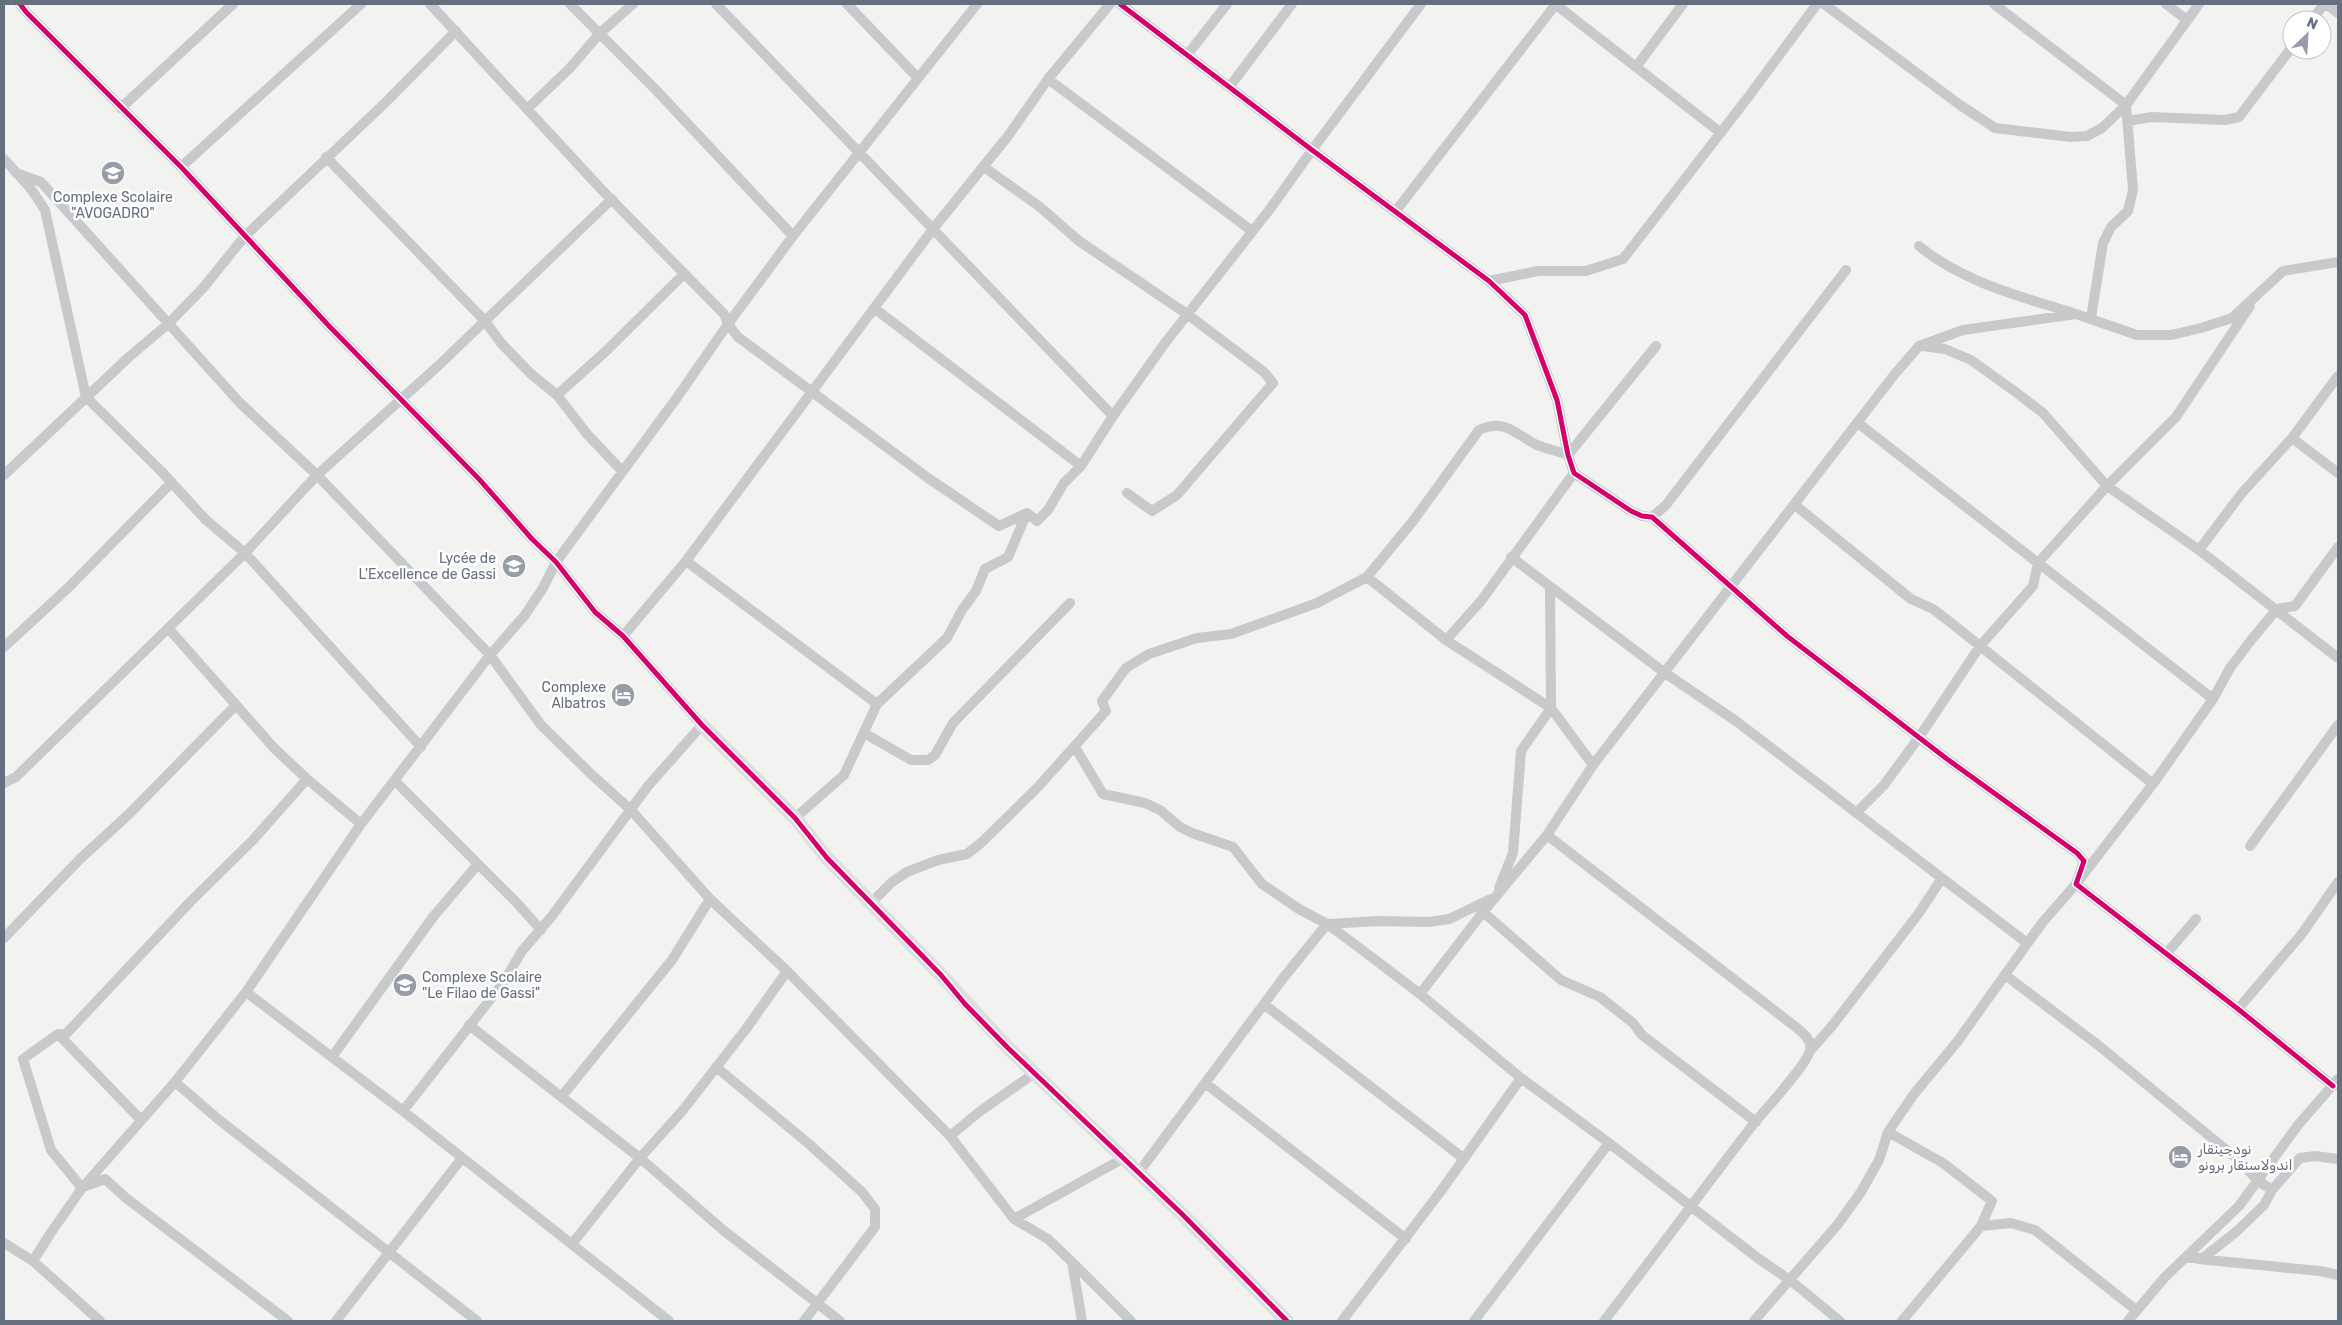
<svg xmlns="http://www.w3.org/2000/svg" width="2342" height="1325" font-family="Rubik,'Noto Sans Arabic',sans-serif">
	<style>
		.lines { fill: none; stroke-linecap: round; stroke-linejoin: round }
		.street { stroke: #c8c9ca; stroke-width: 10 }
		.secondary { stroke: #dedede; stroke-width: 14 }
		.cycleway-casing { stroke: #fff; stroke-width: 8 }
		.cycleway { stroke: #d6006c; stroke-width: 5 }
		.labels { text-anchor: middle; stroke-width: 5; stroke-linejoin: round; paint-order: stroke }
		.poi-label { font-size: 14px; fill: #656f7e; stroke: #fff; text-anchor: end }
	</style>
	<rect width="100%" height="100%" fill="#f2f3f1"/>
	<g class="lines">
		<!-- street -->
		<path class="street" d="M20,4l7,9 154,154 149,160 149,152 53,60 24,23 39,50 28,24 79,89 -54,61 -96,130 -30,35 -19,32 -100,128
			M430,4l171,185 123,125 4,10 10,13 190,141 71,48 28,-13 10,8 11,-11 16,-27 17,-17 32,-50 52,-73 105,-134 42,-59 109,-146
			M570,4l86,86 137,146
			M716,4l397,412
			M847,4l70,73
			M1120,4l192,146 177,131 36,34 32,85 11,55 6,18 57,38 11,5 10,1 135,119 160,123 130,94 7,8 -8,23 162,125 95,77
			M1555,4l166,129
			M1824,4l136,101 35,23 76,9 16,-1 15,-8 24,-23 73,-101
			M1994,4l132,101 7,85 -5,21 -17,16 -8,16 -12,75
			M2166,4l21,16
			M2326,4l12,9
			M2312,20l12,-16
			M1188,54l39,-50
			M1636,67l47,-63
			M1048,79l204,152
			M1230,86l62,-82
			M121,108l112,-104
			M527,109l43,-41 30,-35 33,-29
			M2128,121l24,-4 73,3 14,-3 53,-70
			M326,157l159,164 16,22 30,31 26,21 30,39 35,37
			M4,159l27,30 14,21 41,187 75,74 45,49 39,33 176,194
			M181,167l180,-163
			M984,167l56,40 39,34 108,73 77,58 9,11 -96,112 -25,16 -25,-18
			M16,173l25,9 199,221 77,72 173,180 51,70 51,50 39,35 79,89 77,72 163,165 64,83 34,20 24,23 10,59
			M1395,212l161,-208
			M1919,246c44,36 100,50 154,67
			M1489,281l49,-10h48l37,-12 126,-163 68,-92
			M874,308l207,158
			M1922,346l23,3 26,11 46,33 26,20 64,73 92,64 139,108
			M557,395l48,-43 79,-78
			M1858,423l355,276
			M2292,438l46,35
			M1568,455l88,-109
			M4,475l126,-119 38,-32 35,-36 42,-52 141,-134 70,-71
			M1795,505l116,94 22,10 17,13 203,162
			M1652,517l14,-12 180,-235
			M2199,550l43,-57 50,-55 46,-62
			M1511,557l154,116 71,48 291,222
			M686,561l191,143
			M1367,577l79,63 105,68 42,57
			M169,629l105,119 33,31 54,45
			M623,636l63,-75 247,-332 75,-93 40,-57 62,-75
			M1446,640l35,-39 93,-128
			M4,647l65,-60 103,-105
			M864,733l47,27h17l7,-5 18,-32 117,-120
			M1075,747l28,47 42,9 15,7 20,17 12,6 41,14 29,37 37,25 28,15 30,22 63,48 101,84 88,65 150,116 31,21 50,41
			M395,781l122,122 24,27
			M4,783l12,-6 229,-224 72,-78 121,-109 174,-167
			M1857,812l27,-27 36,-49 60,-90 53,-60 5,-23 69,-77 69,-69 74,-111
			M795,818l49,-43 33,-71 70,-66 15,-28 14,-19 9,-22 23,-12 19,-44
			M1547,835l250,193c6,5 15,12 13,22 -2,13 -44,59 -55,72 -51,66 -100,133 -151,199
			M2250,846l88,-121
			M1499,888l14,-35 8,-102 30,-43 -1,-121
			M871,903l21,-21 15,-10 31,-12 29,-6 15,-12 56,-55 68,-76 -4,-10 24,-33 23,-14 48,-16 34,-4 86,-31 50,-26 46,-56 66,-91c26,-12 36,4 58,15 10,4 21,6 31,10
			M1483,912l78,68 39,17 33,26 9,12 114,87
			M4,938l76,-79 49,-45 107,-109
			M2166,954l30,-35
			M2005,975l93,70 142,116 17,19 15,10
			M246,992l157,119 266,210
			M1420,994l63,-82 64,-77 46,-70 301,-390 25,-29 44,-16 113,-16 61,21h34l30,-7 31,-10 51,-47 55,-9
			M1265,1005l198,153
			M2238,1009l63,-74 37,-53
			M469,1025l171,133 83,72 117,91
			M58,1034l83,86
			M1810,1051l22,-25 87,-113 23,-35
			M332,1057l101,-140 45,-53
			M716,1067l93,77 53,48 13,17v18l-71,94
			M175,1082l43,37 259,202
			M1205,1083l201,156
			M562,1096l110,-136 38,-61
			M1888,1132l55,31 49,38 -11,25 30,-3 24,7 101,80
			M950,1136l29,-24 57,-40
			M1139,1172l145,-195 43,-53 52,-3 50,1 20,-3 42,-20
			M83,1187l22,-8 21,19 162,123
			M82,1188l-31,-38 -28,-91 35,-25 7,1 126,-134 62,-61 54,-61
			M1014,1219l110,-61
			M4,1243l29,18 67,60
			M572,1244l68,-86 43,-48 63,-81 41,-58
			M2186,1258h17l34,-27 27,-26 8,-15 28,-32 15,-2 23,3
			M2198,1259l122,12 18,4
			M33,1261l17,-27 32,-46 93,-106 71,-90 115,-168 129,-169 35,-40 18,-27 13,-26 120,-163 52,-75 65,-88 184,-232
			M1072,1262l59,59
			M336,1321l126,-163
			M1342,1321l99,-130 80,-113
			M1474,1321l135,-178
			M1754,1321l84,-97 23,-32 18,-32 9,-28 26,-38 43,-52 85,-119 34,-39 77,-100 60,-85 17,-31 22,-29 25,-30 18,-3 43,-59
			M1902,1321l79,-95
			M2128,1321l37,-44 74,-71 59,-81 40,-46"/>
		<!-- secondary -->
		<path class="secondary" d="M702,725l93,93 32,40 114,117 67,73 175,167 104,106"/>
		<!-- cycleway casing -->
		<g class="cycleway-casing">
			<path id="cycleway" d="M20,4l7,9 154,154 149,160 149,152 53,60 24,23 39,50 28,24 79,89 93,93 32,40 114,117 24,29 43,44 175,167 104,106
				M1120,4l192,146 177,131 36,34 32,85 11,55 6,18 57,38 11,5 10,1 135,119 160,123 130,94 7,8 -8,23 162,125 95,77"/>
		</g>
		<!-- cycleway -->
		<use href="#cycleway" class="cycleway"/>
	</g>
	<!-- icons -->
	<defs>
		<g id="school-disc" transform="scale(1.25)"><circle r="9.5" fill="#969da6" stroke="#fff"/><path d="M0-5L7-2L0 1L-7-2ZM-4 1L0 2.5L4 1V4Q0 6-4 4Z" fill="#fff"/></g>
		<g id="hotel-disc" transform="scale(1.25)"><circle r="9.5" fill="#969da6" stroke="#fff"/><path d="M-6-4.5h1.5V1H6V5H4.5V3h-9V5H-6ZM-4 0a1.8 1.8 0 1 1 3.6 0ZM.5 0V-2.5h3Q6-2.5 6 0Z" fill="#fff"/></g>
	</defs>
	<g fill-rule="evenodd">
		<use href="#school-disc" x="113" y="173"/>
		<use href="#school-disc" x="514" y="566"/>
		<use href="#hotel-disc" x="623" y="695"/>
		<use href="#school-disc" x="405" y="985"/>
		<use href="#hotel-disc" x="2180" y="1157"/>
	</g>
	<g class="labels">
		<!-- poi labels -->
		<g class="poi-label">
			<text x="113" y="202" text-anchor="middle">Complexe Scolaire<tspan x="113" dy="16">"AVOGADRO"</tspan></text>
			<text x="496" y="563">Lycée de<tspan x="496" dy="16">L'Excellence de Gassi</tspan></text>
			<text x="606" y="692">Complexe<tspan x="606" dy="16">Albatros</tspan></text>
			<text x="422" y="982" text-anchor="start">Complexe Scolaire<tspan x="422" dy="16">"Le Filao de Gassi"</tspan></text>
			<text x="2198" y="1154" text-anchor="start">نودجينقار<tspan x="2198" dy="16">اندولاسنقار برونو</tspan></text>
		</g>
	</g>
	<!-- border -->
	<rect width="2342" height="1325" fill="none" stroke="#656f7e" stroke-width="10"/>
	<!-- north arrow -->
	<g transform="translate(2307 35) rotate(25)"><circle r="24" fill="#ffffff" stroke="#c1c5cb"/>
	<path d="M0-4L9 19L0 12L-9 19Z" fill="#969da6"/>
	<text y="-8" font-size="14" font-weight="bold" text-anchor="middle" fill="#656f7e">N</text>
	</g>
</svg>
